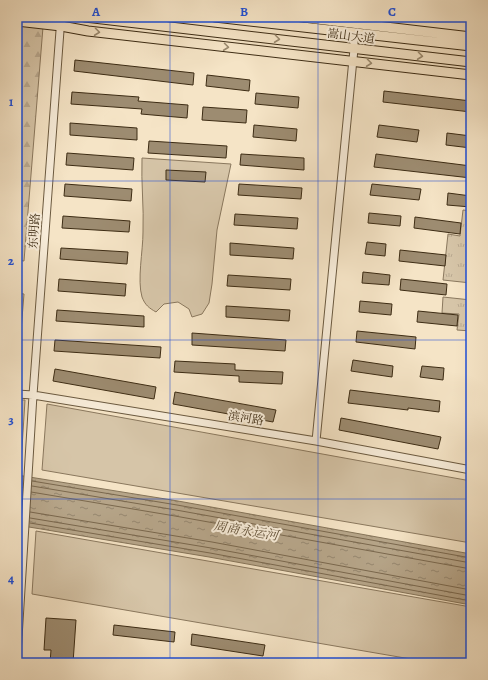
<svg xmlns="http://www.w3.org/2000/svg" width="488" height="680" font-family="Alegreya,'Noto Serif SC',serif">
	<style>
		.grass { fill: url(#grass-tufts); stroke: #8a785e }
		.forest { fill: url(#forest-firs); stroke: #8a785e }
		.park { fill: #d6c5a8; stroke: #8a785e }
		.water { fill: url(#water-ripples); stroke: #86755a }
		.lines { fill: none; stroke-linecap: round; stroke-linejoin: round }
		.shore { stroke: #7a684e; stroke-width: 1 }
		.building { fill: #9d8c71; stroke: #3d2c14 }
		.minor-casing { stroke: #6b5a40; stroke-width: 9 }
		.major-casing { stroke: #3d2c14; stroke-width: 11 }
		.minor { stroke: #f8edda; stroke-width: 7 }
		.major { stroke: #f5e4c6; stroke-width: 9 }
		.oneway { stroke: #99886d }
		.grid { fill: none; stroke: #1d4ed8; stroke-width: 1; stroke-opacity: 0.55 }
		.labels { text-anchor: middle; stroke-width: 4; stroke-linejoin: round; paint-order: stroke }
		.street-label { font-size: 12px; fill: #3d2c14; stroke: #f8edda }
		.water-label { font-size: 13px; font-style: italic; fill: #615037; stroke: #f8edda }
		.neatline { fill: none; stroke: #1d4ed8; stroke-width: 1.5 }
		.grid-label { font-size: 13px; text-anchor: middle; font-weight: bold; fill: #1d4ed8 }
	</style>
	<defs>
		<pattern id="grass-tufts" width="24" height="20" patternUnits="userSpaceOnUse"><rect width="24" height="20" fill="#d6c5a8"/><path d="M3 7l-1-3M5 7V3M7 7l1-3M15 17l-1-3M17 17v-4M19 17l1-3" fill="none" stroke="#b9a990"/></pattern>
		<pattern id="forest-firs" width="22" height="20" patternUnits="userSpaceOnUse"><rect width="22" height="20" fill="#d6c5a8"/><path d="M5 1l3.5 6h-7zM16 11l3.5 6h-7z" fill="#b9a990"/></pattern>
		<pattern id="water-ripples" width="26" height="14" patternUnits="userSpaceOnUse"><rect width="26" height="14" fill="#b6a589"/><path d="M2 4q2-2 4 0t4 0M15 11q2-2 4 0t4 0" fill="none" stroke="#95876f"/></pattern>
	</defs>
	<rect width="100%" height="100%" fill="#f5e4c6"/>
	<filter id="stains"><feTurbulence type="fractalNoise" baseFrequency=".005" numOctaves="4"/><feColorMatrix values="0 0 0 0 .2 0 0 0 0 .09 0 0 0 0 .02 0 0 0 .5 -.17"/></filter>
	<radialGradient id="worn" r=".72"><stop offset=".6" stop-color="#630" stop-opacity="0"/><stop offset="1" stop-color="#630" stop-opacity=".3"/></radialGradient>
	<!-- grass -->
	<path class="grass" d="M463,210l8,1v72l-28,-3 5,-46 12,2z
		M443,297l28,3v31l-14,-1 2,-16 -17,-1z"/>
	<!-- forest -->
	<path class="forest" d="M17,24l26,3 -19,234 -7,-1z
		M17,293l7,1 -7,85z"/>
	<!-- park -->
	<path class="park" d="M142,158l89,6 -14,66 -5,54 -3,19 -7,11 -10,3 -3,-8 -11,-7 -14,2 -8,8c-7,-4 -11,-7 -14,-15 -5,-17 1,-46 1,-65 1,-25 -2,-49 -1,-74z
		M17,400h8l-8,128z
		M47,404l424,77v62l-429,-73z
		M36,531l435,76v56h-37l-402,-69z"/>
	<!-- water -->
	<path class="water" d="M17,475l161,26 293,53v51l-262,-48 -192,-32z"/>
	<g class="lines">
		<!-- shore -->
		<path class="shore" d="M32,481l145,24 294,53
			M32,486l144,24 295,53
			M31,492l144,24 296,53
			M30,512l182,30 259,48
			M30,518l181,30 260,48
			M30,523l180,30 261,48"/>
	</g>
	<!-- building -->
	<path class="building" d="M75,60l119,13 -1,12 -119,-14z
		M207,75l43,5 -1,11 -43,-5z
		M384,91l87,10v11l-88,-10z
		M72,92l67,5 -1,4 50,4 -1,13 -46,-4 1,-5 -71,-5z
		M256,93l43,4 -1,11 -43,-4z
		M203,107l44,3 -1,13 -44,-3z
		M70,123l67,5v12l-67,-5z
		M254,125l43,4 -1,12 -43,-4z
		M379,125l40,5 -2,12 -40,-5z
		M447,133l24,3v12l-25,-3z
		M149,141l78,5 -1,12 -78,-5z
		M67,153l67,5 -1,12 -67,-5z
		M241,154l63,4v12l-64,-5z
		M376,154l95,12v12l-97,-11z
		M166,170l40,2 -1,10 -39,-2z
		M65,184l67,5 -1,12 -67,-5z
		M239,184l63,4 -1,11 -63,-4z
		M372,184l49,5 -2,11 -49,-5z
		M448,193l23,3v11l-24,-2z
		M369,213l32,3 -1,10 -32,-3z
		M235,214l63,4 -1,11 -63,-4z
		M63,216l67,5 -1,11 -67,-4z
		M415,217l46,6 -1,11 -46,-6z
		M367,242l19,2 -1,12 -20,-2z
		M230,243l64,5 -1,11 -63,-4z
		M61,248l67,4 -1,12 -67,-5z
		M400,250l46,5 -1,11 -46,-5z
		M363,272l27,3 -1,10 -27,-2z
		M228,275l63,4 -1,11 -63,-4z
		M59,279l67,5 -1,12 -67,-5z
		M401,279l46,5 -1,11 -46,-5z
		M360,301l32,3 -1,11 -32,-3z
		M226,306l64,4 -1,11 -63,-4z
		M57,310l87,6v11l-88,-6z
		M418,311l40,4 -1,11 -40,-4z
		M357,331l59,6 -1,12 -59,-7z
		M192,333l94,7 -1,11 -93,-6z
		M55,340l106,7 -1,11 -106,-7z
		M353,360l40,6 -1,11 -41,-6z
		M175,361l60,3v6l48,2 -1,12 -43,-2v-6l-65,-4z
		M422,366l22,2 -1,12 -23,-3z
		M55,369l101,18 -2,12 -101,-18z
		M350,390l90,11 -1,11 -31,-4v2l-60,-7z
		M175,392l101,18 -3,12 -100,-18z
		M341,418l100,19 -3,12 -99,-19z
		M46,618l30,2 -3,43h-23l1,-13h-7z
		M114,625l61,7 -1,10 -61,-7z
		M192,634l73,11 -2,11 -72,-11z"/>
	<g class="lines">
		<!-- minor casing -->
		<g class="minor-casing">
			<path id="minor" d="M17,394l16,1 283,46 155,29
				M316,441l38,-392v-17
				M17,654l16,-259 28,-378"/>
		</g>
		<!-- major casing -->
		<g class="major-casing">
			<path id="major" d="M85,17l386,45
				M215,17l256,29
				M300,17l171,20
				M17,21l44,5 27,5 383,44"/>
		</g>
		<!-- minor -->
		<use href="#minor" class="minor"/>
		<!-- major -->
		<use href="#major" class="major"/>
	</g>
	<!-- one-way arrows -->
	<defs><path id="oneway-chevron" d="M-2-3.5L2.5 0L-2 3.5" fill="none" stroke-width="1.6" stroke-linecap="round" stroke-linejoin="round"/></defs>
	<g class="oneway">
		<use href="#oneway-chevron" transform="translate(97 32) rotate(7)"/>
		<use href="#oneway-chevron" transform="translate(277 39) rotate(7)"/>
		<use href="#oneway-chevron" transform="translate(226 47) rotate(7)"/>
		<use href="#oneway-chevron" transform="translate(420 56) rotate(7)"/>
		<use href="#oneway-chevron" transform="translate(369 63) rotate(7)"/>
	</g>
	<!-- grid -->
	<path class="grid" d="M170,17v646M318,17v646M17,181h454M17,340h454M17,499h454"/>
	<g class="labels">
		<!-- street labels -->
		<g class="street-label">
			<text transform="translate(351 36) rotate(7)" y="4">嵩山大道</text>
			<text transform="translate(34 231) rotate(-86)" y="4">东明路</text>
			<text transform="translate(246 418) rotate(9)" y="4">滨河路</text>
		</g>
		<!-- water labels -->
		<g class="water-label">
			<text transform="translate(246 530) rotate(9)" y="5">周商永运河</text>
		</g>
	</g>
	<!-- margin -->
	<rect width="488" height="680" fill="none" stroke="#f5e4c6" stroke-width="44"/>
	<rect x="22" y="22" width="444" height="636" class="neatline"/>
	<g class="grid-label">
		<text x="96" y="16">A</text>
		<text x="244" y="16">B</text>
		<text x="392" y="16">C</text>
		<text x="11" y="106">1</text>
		<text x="11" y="265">2</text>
		<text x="11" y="424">3</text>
		<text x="11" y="583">4</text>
	</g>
	<rect width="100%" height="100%" filter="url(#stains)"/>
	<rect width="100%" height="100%" fill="url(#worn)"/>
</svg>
